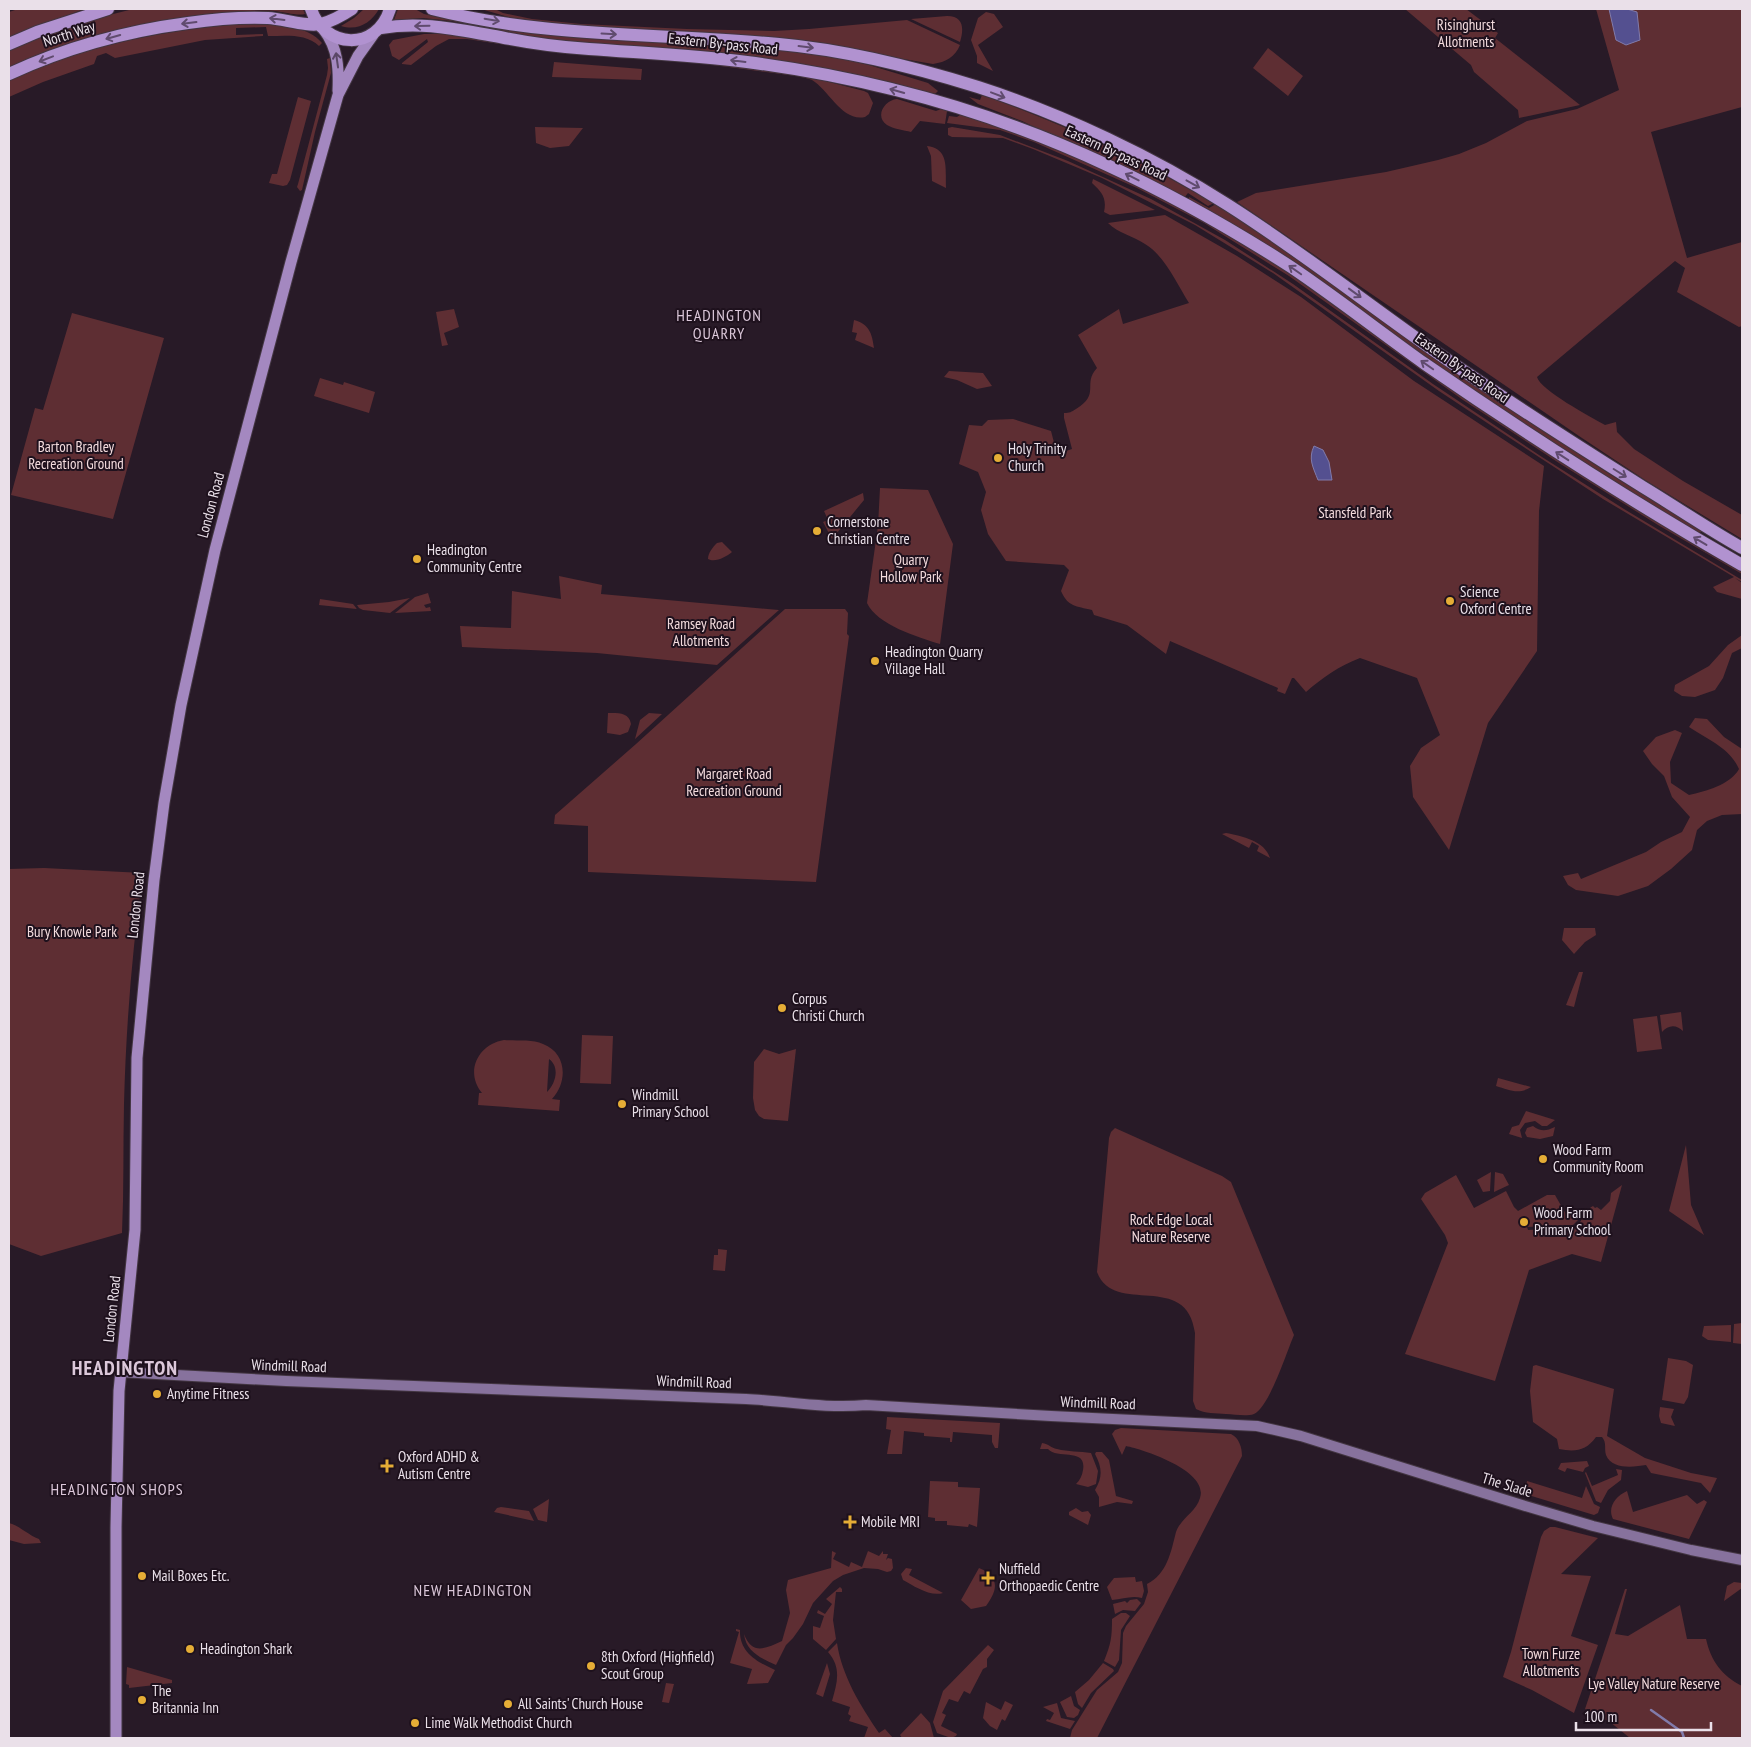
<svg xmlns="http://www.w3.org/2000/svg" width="1751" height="1747" font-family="'PT Sans Narrow',sans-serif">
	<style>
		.green { fill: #5e2e33; fill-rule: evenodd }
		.water { fill: #545090; stroke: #817bab }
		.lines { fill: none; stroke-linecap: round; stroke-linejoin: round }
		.stream { stroke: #817bab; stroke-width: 2.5 }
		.secondary-casing { stroke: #433642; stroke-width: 12 }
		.primary-casing { stroke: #433642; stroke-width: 13 }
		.trunk-casing { stroke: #433642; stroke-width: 14 }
		.secondary { stroke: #87729d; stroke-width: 10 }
		.primary { stroke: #a488c0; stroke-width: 11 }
		.trunk { stroke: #b192d0; stroke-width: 12 }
		.oneway { stroke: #604b6e }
		.oneway2 { stroke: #5a4766 }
		.poi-dot { fill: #e5ad36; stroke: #1e111d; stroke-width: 2 }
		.labels { text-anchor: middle; stroke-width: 4; stroke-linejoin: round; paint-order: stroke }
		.park-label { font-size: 15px; fill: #f4dcde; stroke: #1e111d }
		.street-label { font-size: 15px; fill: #eae0e9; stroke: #1e111d }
		.poi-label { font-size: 15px; fill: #eae0e9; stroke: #1e111d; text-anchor: start }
		.neighbourhood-label { font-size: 16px; letter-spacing: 1px; fill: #dcc8da; stroke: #1e111d }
		.district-label { font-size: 20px; font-weight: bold; letter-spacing: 1px; fill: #dcc8da; stroke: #1e111d }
	</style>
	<rect width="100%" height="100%" fill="#281a27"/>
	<!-- green -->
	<path class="green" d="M18,9h66l-75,29v-26z
		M133,9h170l2,5c-8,2 -21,-2 -30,-3 -14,-1 -28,0 -41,1 -78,8 -154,23 -225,55v-17c39,-18 82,-31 124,-41z
		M364,9h15c-8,14 -21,22 -38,17l13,-8z
		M398,9h17l9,5 9,2 47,7 291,25 66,9 32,8 59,18 10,8 -2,2 -7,2 -345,-52 -41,-4 -91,-18 -29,-3 -29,2z
		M481,9h14l8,4 29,6 49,5 106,5 87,2 35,-2 98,-9 53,25c-5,12 -14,17 -27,19l-65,-11 -288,-26 -68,-9z
		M1405,9h61l32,24 -3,5 85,67 -61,13 -1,-8 -44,-38 -3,-7z
		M1596,9h146v98l-91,25 36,126 55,-16v84l-3,1 -62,-35 8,-24 -10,-7 -138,116c3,13 54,40 68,48l11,-3 1,10 17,17 49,32 59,34v24l-97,-59 -66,-44 -342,-234 19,-9 130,-21 52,-12 21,-6 27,-11 41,-22 50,-12 42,-19z
		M986,12l8,2 9,13 -25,18 15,26 -16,-8v-7l-6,-16 7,-22z
		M947,16c17,0 17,13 13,26l-49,-23z
		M259,23c22,2 49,3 63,20l-3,3c-13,-13 -34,-10 -51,-10l-2,-9 -30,1v7l27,-1v2l-58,4 -90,18 -9,-5 -9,3 -3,8 -51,18 -34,15v-18c14,-8 31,-12 47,-18 66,-23 134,-35 203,-38z
		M424,34h32l224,24 130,19 54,14 4,2 5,10 -4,11 -4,3c-23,5 -36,-27 -53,-37 -5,-2 -10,-3 -15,-4l-106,-14 -130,-9 -94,-14h-18l-13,7 -25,19 -9,-1v-1l26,-21 -1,-3 -28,21 -7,-4 -3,-11 4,-5z
		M1268,48l35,28 -15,20 -35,-28z
		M330,58l1,15 -16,59 -13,58 -2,1 -3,-4 1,-3 29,-109 1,-7 -1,-9z
		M554,62l88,7 -1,11 -89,-3z
		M982,95c83,29 155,64 232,108l-6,3 -20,-13 -4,5 -162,-77 -44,-17 -9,-7 11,3z
		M298,97l13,4 -21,79 -3,5 -4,1 -14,-3 3,-9h5z
		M897,99l39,12 5,-2 6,2 -2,13 -25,-3 -9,11c-7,-2 -18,-3 -24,-7 -13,-9 -2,-25 10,-26z
		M960,115l13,2 77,29 65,28 71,36 82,49 434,291 40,22v2l-84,-49 -99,-62 -96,-63 -174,-124 -85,-53 -67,-35 -103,-46 -34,-12 -53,-7 2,-7 8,1z
		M535,127l48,1 -14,18 -19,2 -14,-5z
		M952,127l48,8 68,26 83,38 74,41 68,44 140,100 109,73 82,52 118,71v2l-7,-4 7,5v16l-25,-7 -4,-5 21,-10 -131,-78 -90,-59 -74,-49 -166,-118 -78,-48 -93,-47 -69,-29 -30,-11 -51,-1 -4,-2v-7z
		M927,146c23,3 18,23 19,42l-14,-7 -1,-25z
		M1093,179l62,31 -45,5 -6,-3c3,-14 -2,-20 -12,-29z
		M1189,197l20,11 7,-4 32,20 222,158 138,91 94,57 -1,2 -5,2 -128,-80 -380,-253z
		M1165,215l72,41 64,41 113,84 130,85 -5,45 -2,140 -49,72 -39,127 -36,-53 -3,-31 11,-18 19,-13 -23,-57 -57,-20c-21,8 -38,20 -54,34l-12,-14h-2l-7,16 -8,-3 1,-3 -108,-47 -4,13 -39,-29 -33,-10 -2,-5c-16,-4 -24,-3 -31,-19l8,-21 -5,-5 -58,-4 -18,-27 -7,-24 5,-18 -8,-20 -19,-8 10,-39 13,1 6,-6 25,-1 38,12 6,23 15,-5 -8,-31v-5c6,0 7,-1 12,-4 25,-15 6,-25 21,-41l-19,-33 41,-26 4,15 66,-21c-12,-19 -24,-47 -44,-59 -12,-8 -27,-11 -37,-21z
		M454,309l5,18 -15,6 4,12 -6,1 -6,-34z
		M72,313l92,25 -51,181 -102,-24 24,-87 8,2z
		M854,320c15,4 18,13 20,28l-19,-8 2,-7 -5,-1z
		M949,371l34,2 9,13 -15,3 -20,-9 -13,-3z
		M320,378l23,7 1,-3 31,10 -6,21 -55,-17z
		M880,488l48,2 25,54 -13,100c-22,-7 -63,-19 -73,-41l11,-77z
		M863,493l1,7 -32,39 -9,-17 5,-2 -4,-9z
		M722,542l10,10c-6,5 -17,11 -24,7 0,-6 5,-12 9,-16z
		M559,576l43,9 -1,9 178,16 -62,55 -120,-12 -135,-6 -2,-21 51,2 1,-37 49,8z
		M428,593l3,10 -7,2 2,3 4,-1 1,4 -36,2 20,-16z
		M410,598l-20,15 -27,-3 -4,-2 -2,-3 32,-3z
		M320,599l33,5 4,5 -38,-4z
		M785,609h60l3,4 -1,21 2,2 -33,246 -228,-10v-46l-34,-2 1,-9 81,-71z
		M1742,635v13l-10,5 -9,25 -8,12 -20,7 -13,-1 -8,-5 1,-6 34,-19 19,-21z
		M608,713c10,0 21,-1 23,11l-3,8 -8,3 -13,-2z
		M649,713l13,1 -27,25 5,-19z
		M1695,718l12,1 17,18 18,12v65l-20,1 -15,6 -10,9 -5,20 -21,19 -23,17 -30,10 -42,-6 -8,-5 -5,-9 15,-3 3,6 65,-27 15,-10 21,-10 8,-15 -18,-20 -8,-21 -12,-12 -9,-13 13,-14 19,-7 7,3 -12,29 1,21 18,12c17,-4 41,-10 50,-26 -9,-21 -32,-30 -50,-42z
		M1226,833c16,3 39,8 44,25l-13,-7 2,-5 -7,-4 -3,6 -27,-14z
		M44,868l99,5c-11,77 -17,154 -19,231 -1,43 0,86 -2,129l-81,23 -32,-12v-375z
		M1564,928h31l1,7 -11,7 -11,12 -12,-14z
		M1579,972h4l-9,35 -8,-2z
		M1681,1012l2,19c-7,-7 -15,-6 -21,1l-2,-17z
		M1657,1016l5,33 -25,3 -4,-33z
		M582,1035l31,1 -2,48 -31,-1z
		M504,1040c13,1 28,-1 39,4 24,9 25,38 9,55l8,1 -1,11 -81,-6 1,-12h3c-18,-22 -3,-49 22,-53zM549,1059c11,8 7,24 -2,33z
		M764,1049l15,5 17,-5 -8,72 -24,-2 -5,-3 -4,-6 -2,-12 1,-36z
		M1498,1078l33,9c-12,8 -22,3 -35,-1z
		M1526,1111l29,9 -8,6h-5l-7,-5 -10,2 -5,7 2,8 -13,-4 3,-7 7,-2z
		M1533,1126c8,6 13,5 22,1l-2,9 -13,3 -13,-2 -2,-4 2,-5z
		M1115,1128l107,48 9,6 63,153c-7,16 -25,73 -40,79 -9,3 -19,0 -28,0 -10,-1 -21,0 -30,-5l-3,-8 2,-68c-8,-63 -81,-16 -98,-61l12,-134 2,-6z
		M1686,1145l5,60 13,30 -35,-24z
		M1491,1172l-1,19 -7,1 -6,-12z
		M1495,1172l8,2 6,11 -15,7z
		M1456,1175l18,33 32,-17 8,16 4,4 29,-16h8l12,21 16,-8 -4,11 -6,6 -46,2 1,3 46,-3c11,-6 7,-14 19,-21l2,2 2,-1 4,3 9,-9 1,-8 11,-8 -21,77 -29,-8 -43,16 -34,111 -90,-27 43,-111 -3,-8 -24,-36 4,-6z
		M718,1249l9,1 -2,21 -12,-1 1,-15h4z
		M1742,1323v21l-9,-1 1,-19z
		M1731,1325v17l-23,-2 -6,-4 2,-10z
		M1668,1358l18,3 7,4 -5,32 -4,7 -22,-4z
		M1536,1365l78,24 -7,47 38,22 46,15 26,5 -7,15 -9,-10 -50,-10 -5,-8c-12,2 -34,5 -40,-10 -2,-7 1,-12 -4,-18h-6c-10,14 -21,15 -37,12l-2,-10 -24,-17 -3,-31 3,-25z
		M1660,1407l14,2 -3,8 4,9 -14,-3 -2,-7z
		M887,1417l113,6 -2,25h-3l-3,-6v-7l-39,-3 -1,10h-2v-4l-26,-2v-3l-20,-2 -2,23h-15l4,-24 -5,-1z
		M1121,1428l110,6c8,4 11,13 11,22l-145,282h-27l2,-8 25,-40 21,-18 4,-9 1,-30 3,-7 18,-22 4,-12 -1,-8c20,-10 24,-32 29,-52 5,-14 20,-20 24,-34 9,-27 -55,-48 -74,-52l-4,9 -10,-21 3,-4z
		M1042,1443c7,1 9,5 15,6 11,3 23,2 34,4l7,18 -2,13 -8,3 -12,-3c4,-4 6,-8 7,-14 4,-23 -25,-10 -35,-21h-8z
		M1096,1452h6l7,8 7,36 17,5 -1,3 -15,-2 -18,5v-10l-4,-7c8,-13 7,-23 0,-36z
		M1587,1461l2,5 -4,2 -2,4 -16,-4 -2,4 -7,-3 3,-6z
		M1616,1469l6,1 -1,10 -13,10 -7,13 -5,-2 -11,-28 1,-1 6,14 26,-11z
		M930,1481l28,1v5l22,1 -3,39 -8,-3 -1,3 -21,-2v-4h-12v-3l-7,-1z
		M1527,1481l55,17 4,-12 8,18 6,3 -2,6 -4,2 -69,-21z
		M1627,1491l6,21 54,-17 10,9 7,-4 3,2 -18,37 -76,-20c-6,-12 3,-23 14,-28z
		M549,1499l-2,23 -9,-2 -5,-11z
		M501,1507l28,4 5,10 -40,-9 3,-4z
		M1076,1508l6,4 6,-1 3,4 -3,10 -19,-10v-3z
		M9,1523c11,3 19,12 30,16l2,4 -17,1 -15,-4z
		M1550,1527h5l43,11 -37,36 30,2 -20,60 27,9 -24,68 -42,-23 -29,-13 8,-25 30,-115 3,-6z
		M832,1551l4,2 -3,6 16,8 2,-5 11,5 6,-16 11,5 4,-5v3h5l-2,6 2,-2 4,1 1,9 -2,3 -4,1 -9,-3 -14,-1 -21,7 -10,6 -20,22 -10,21 -10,14 -7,7 -10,20c-15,-7 -30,-13 -32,-31 8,21 21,15 38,7l8,-28 -4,-23 2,-10 43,-12z
		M906,1568l6,1 -3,6 34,18c-13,4 -29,-7 -40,-13l-2,-6z
		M979,1568c21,9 19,22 7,38l-15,3 -10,-9z
		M1135,1577l1,5 6,-1 2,10 -2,7c-10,-3 -19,1 -30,2l-5,-13 7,-9z
		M1734,1582l8,1v5l-18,13 3,-15z
		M840,1587l2,2v3h-6l-3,28 3,19 -10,11 -13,-11v-13l7,2 4,-12 -7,-3 1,-3 7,4 7,-10 -6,-5z
		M1625,1589h2l-12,45 13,2 52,-31 7,34h19c5,22 16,37 36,47v52h-112l-20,-16 -25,-13z
		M1137,1599l4,4 -6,8 -12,-1 -8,4 -2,-10 12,-3 2,2 3,-3z
		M1121,1613h5l4,3 -9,14 -2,30 -4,7 -11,-6c7,-17 8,-24 8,-42z
		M736,1629l4,1c-1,22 17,32 35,40l-7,13 -21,1 5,-15 -22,-6 9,-31 -3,-1z
		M837,1643c5,33 23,62 42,90l6,-4 8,9h-29l4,-11 -19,-6 2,-5 -3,-2 2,-7 -18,-6c5,-18 10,-33 -4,-49z
		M988,1645l6,5 -7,9v8l-4,2 -13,25 -6,-3 -6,11 -9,-3 -7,14 4,2 -5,11 16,8 -1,2 -5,2 -14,-5 -4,-11 10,-31z
		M827,1663l3,11 -7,23 -7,-3z
		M1103,1663l10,6 1,2 -23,22 -9,15 -4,-4 -3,-12 14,-12z
		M127,1667l45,13v3l-43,5v-3l-3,-1z
		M666,1683l8,1 -5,19 -7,-1z
		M1071,1696l3,10 6,4 -2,5 -4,3 -7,-1 -7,-15z
		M1005,1701l8,4 -8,16 -3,-2 -5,11 -7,-4 -7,-8 3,-16 15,8z
		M1057,1703l4,15 14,3 -5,8 -24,-8 1,-2 3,1 4,-7 -11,-6z
		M921,1713l9,10 4,15h-32l-2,-3z"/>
	<!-- water -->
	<path class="water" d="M1609,9h18l10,3 3,28 -14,5 -10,-5z
		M1314,446l9,4 6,12 3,18h-14c-5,-13 -10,-21 -4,-34z"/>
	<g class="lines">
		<!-- stream -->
		<path class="stream" d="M1651,1710l31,22 2,6"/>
		<!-- secondary casing -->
		<g class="secondary-casing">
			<path id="secondary" d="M120,1372l166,9 460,18c40,2 80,10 120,6l185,11 206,10 44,10 221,69 71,21 98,24 51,10"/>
		</g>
		<!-- primary casing -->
		<g class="primary-casing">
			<path id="primary" d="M324,30c14,18 15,39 14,61
				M116,1738v-211l3,-136 16,-161 2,-172 17,-178 10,-77 17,-98 34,-155 76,-288 47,-167 20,-39 15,-21"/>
		</g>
		<!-- trunk casing -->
		<g class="trunk-casing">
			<path id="trunk" d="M311,9c13,40 66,43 79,0
				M432,9c113,29 231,24 347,35 67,6 135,23 199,43 84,27 175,70 250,118 71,45 138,98 208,147 68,47 137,91 207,135 33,20 65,42 99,61
				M381,28c43,-7 77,2 119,9 29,6 59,10 89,12 53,4 105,6 158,13 123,16 247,50 360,103 63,29 125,64 184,102 46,31 89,65 134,97 103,71 209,139 317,201
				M9,44l28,-12 71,-23
				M9,74c56,-26 118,-43 179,-51 27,-4 54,-6 80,-5 16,1 39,9 53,6 11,-3 22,-9 31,-15"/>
		</g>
		<!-- secondary -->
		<use href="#secondary" class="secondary"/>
		<!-- primary -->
		<use href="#primary" class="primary"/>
		<!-- trunk -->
		<use href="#trunk" class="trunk"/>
	</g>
	<!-- one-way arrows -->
	<defs><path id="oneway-shaft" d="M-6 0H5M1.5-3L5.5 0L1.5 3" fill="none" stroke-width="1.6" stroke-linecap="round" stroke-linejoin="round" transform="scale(1.25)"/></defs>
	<g class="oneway">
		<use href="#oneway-shaft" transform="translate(277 19) rotate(-173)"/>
		<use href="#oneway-shaft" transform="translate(492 20) rotate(10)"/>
		<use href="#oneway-shaft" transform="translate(189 23) rotate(173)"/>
		<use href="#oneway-shaft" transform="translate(422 26) rotate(179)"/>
		<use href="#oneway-shaft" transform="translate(609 34) rotate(3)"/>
		<use href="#oneway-shaft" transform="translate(113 37) rotate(164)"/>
		<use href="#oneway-shaft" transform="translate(806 47) rotate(7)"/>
		<use href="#oneway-shaft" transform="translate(46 59) rotate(159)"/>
		<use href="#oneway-shaft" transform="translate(738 61) rotate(-173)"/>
		<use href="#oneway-shaft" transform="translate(897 91) rotate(-164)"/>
		<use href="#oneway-shaft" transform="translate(998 95) rotate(21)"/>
		<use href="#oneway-shaft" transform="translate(1132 177) rotate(-153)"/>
		<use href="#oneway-shaft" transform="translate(1193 184) rotate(29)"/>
		<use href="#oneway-shaft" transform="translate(1295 270) rotate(-145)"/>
		<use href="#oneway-shaft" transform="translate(1355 293) rotate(36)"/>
		<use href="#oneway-shaft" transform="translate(1427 365) rotate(-145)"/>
		<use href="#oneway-shaft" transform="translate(1562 456) rotate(-147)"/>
		<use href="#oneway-shaft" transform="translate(1620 473) rotate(32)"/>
		<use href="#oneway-shaft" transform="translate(1700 541) rotate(-149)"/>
	</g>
	<use class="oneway2" href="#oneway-shaft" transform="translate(337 60) rotate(-98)"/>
	<!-- markers -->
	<g class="poi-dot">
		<circle cx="998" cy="458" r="5"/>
		<circle cx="817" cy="531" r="5"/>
		<circle cx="417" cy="559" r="5"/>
		<circle cx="1450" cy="601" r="5"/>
		<circle cx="875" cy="661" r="5"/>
		<circle cx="782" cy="1008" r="5"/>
		<circle cx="622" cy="1104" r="5"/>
		<circle cx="1543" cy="1159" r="5"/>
		<circle cx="1524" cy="1222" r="5"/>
		<circle cx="157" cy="1394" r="5"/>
		<path d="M384.5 1458.5h5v5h5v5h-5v5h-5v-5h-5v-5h5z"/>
		<path d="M847.5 1514.5h5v5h5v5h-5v5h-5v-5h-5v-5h5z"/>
		<circle cx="142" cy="1576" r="5"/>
		<path d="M985.5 1570.5h5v5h5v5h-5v5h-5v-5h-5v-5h5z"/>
		<circle cx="190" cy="1649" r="5"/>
		<circle cx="591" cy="1666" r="5"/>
		<circle cx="142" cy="1700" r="5"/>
		<circle cx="508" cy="1704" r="5"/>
		<circle cx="415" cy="1723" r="5"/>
	</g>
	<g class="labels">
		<!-- park labels -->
		<g class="park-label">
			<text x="1466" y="30">Risinghurst<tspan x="1466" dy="17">Allotments</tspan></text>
			<text x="76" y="452">Barton Bradley<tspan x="76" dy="17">Recreation Ground</tspan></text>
			<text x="1355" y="518">Stansfeld Park</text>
			<text x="911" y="565">Quarry<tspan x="911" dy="17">Hollow Park</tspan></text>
			<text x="701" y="629">Ramsey Road<tspan x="701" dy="17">Allotments</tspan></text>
			<text x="734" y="779">Margaret Road<tspan x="734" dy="17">Recreation Ground</tspan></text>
			<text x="72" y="937">Bury Knowle Park</text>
			<text x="1171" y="1225">Rock Edge Local<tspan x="1171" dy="17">Nature Reserve</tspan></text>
			<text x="1551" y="1659">Town Furze<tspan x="1551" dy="17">Allotments</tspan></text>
			<text x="1654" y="1689">Lye Valley Nature Reserve</text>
		</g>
		<!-- street labels -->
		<g class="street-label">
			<text transform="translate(69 34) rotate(-18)" y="5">North Way</text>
			<text transform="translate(723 44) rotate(6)" y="5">Eastern By-pass Road</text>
			<text transform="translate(1116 153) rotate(25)" y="5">Eastern By-pass Road</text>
			<text transform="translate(1462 368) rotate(35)" y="5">Eastern By-pass Road</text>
			<text transform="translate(211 505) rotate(-75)" y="5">London Road</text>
			<text transform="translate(136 905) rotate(-84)" y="5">London Road</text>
			<text transform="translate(112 1309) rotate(-84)" y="5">London Road</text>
			<text transform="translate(289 1366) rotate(2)" y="5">Windmill Road</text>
			<text transform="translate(694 1382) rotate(2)" y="5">Windmill Road</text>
			<text transform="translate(1098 1403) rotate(2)" y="5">Windmill Road</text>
			<text transform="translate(1507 1485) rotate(17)" y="5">The Slade</text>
		</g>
		<!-- poi labels -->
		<g class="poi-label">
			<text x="1008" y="454">Holy Trinity<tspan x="1008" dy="17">Church</tspan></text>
			<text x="827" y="527">Cornerstone<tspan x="827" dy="17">Christian Centre</tspan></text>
			<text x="427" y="555">Headington<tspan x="427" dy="17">Community Centre</tspan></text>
			<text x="1460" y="597">Science<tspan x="1460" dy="17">Oxford Centre</tspan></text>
			<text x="885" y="657">Headington Quarry<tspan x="885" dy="17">Village Hall</tspan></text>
			<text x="792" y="1004">Corpus<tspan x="792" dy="17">Christi Church</tspan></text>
			<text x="632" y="1100">Windmill<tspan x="632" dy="17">Primary School</tspan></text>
			<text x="1553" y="1155">Wood Farm<tspan x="1553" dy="17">Community Room</tspan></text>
			<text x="1534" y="1218">Wood Farm<tspan x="1534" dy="17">Primary School</tspan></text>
			<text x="167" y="1399">Anytime Fitness</text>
			<text x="398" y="1462">Oxford ADHD &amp;<tspan x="398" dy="17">Autism Centre</tspan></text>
			<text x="861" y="1527">Mobile MRI</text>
			<text x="999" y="1574">Nuffield<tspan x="999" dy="17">Orthopaedic Centre</tspan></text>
			<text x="152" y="1581">Mail Boxes Etc.</text>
			<text x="200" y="1654">Headington Shark</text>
			<text x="601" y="1662">8th Oxford (Highfield)<tspan x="601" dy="17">Scout Group</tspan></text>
			<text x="152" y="1696">The<tspan x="152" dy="17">Britannia Inn</tspan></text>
			<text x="518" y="1709">All Saints' Church House</text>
			<text x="425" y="1728">Lime Walk Methodist Church</text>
		</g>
		<!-- neighbourhood labels -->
		<g class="neighbourhood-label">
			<text x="719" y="321">HEADINGTON<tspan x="719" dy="18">QUARRY</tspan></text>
			<text x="117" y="1495">HEADINGTON SHOPS</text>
			<text x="473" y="1596">NEW HEADINGTON</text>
		</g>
		<!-- district labels -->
		<g class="district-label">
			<text x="125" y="1375">HEADINGTON</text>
		</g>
	</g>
	<!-- border -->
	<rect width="1751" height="1747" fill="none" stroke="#eae0e9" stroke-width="20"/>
	<!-- scale -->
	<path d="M1576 1722v8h135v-8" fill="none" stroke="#eae0e9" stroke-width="2.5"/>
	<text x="1584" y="1722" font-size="15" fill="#eae0e9" stroke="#1e111d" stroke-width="4" paint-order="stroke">100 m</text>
</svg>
